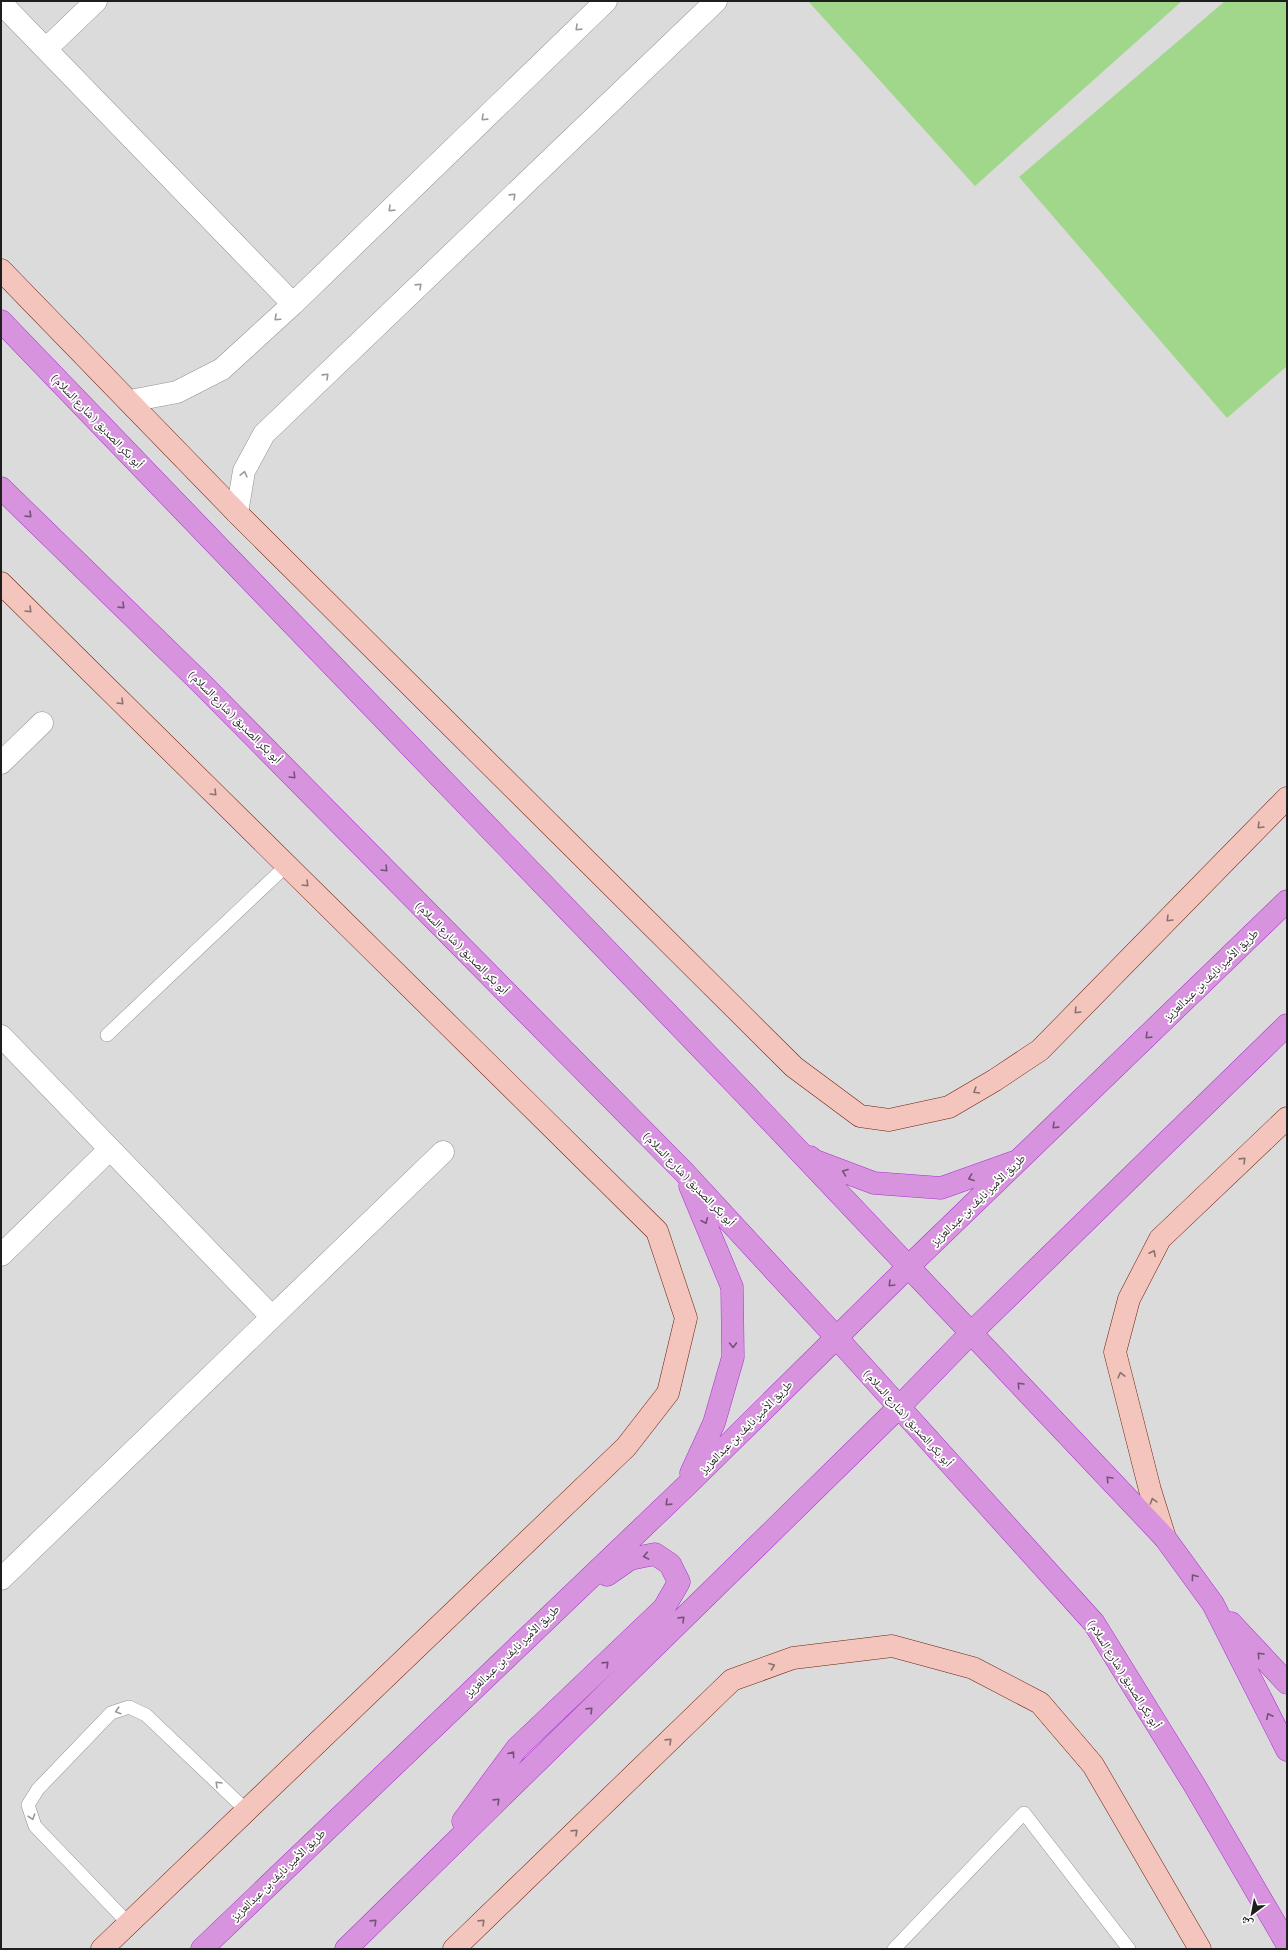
<svg xmlns="http://www.w3.org/2000/svg" width="1288" height="1950" font-family="'Alegreya Sans','Noto Naskh Arabic',sans-serif">
	<style>
		.residential { fill: #dcdbdc }
		.pitch { fill: #a1d78a }
		.lines { fill: none; stroke-linecap: round; stroke-linejoin: round }
		.lane-casing { stroke: #929292; stroke-width: 14 }
		.street-casing { stroke: #929292; stroke-width: 23 }
		.secondary-casing { stroke: #6c210e; stroke-width: 23 }
		.highway-casing { stroke: #a433cb; stroke-width: 23 }
		.lane { stroke: #fff; stroke-width: 13 }
		.street { stroke: #fff; stroke-width: 22 }
		.secondary { stroke: #f4c5bd; stroke-width: 22 }
		.highway { stroke: #d893df; stroke-width: 22 }
		.oneway { stroke: #9a9a9a }
		.oneway2 { stroke: #725375 }
		.oneway3 { stroke: #89726e }
		.labels { text-anchor: middle; stroke-width: 3.5; stroke-linejoin: round; paint-order: stroke }
		.street-label { font-size: 12px; fill: #1e1e1e; stroke: #fff }
	</style>
	<rect width="100%" height="100%" fill="#eee5e7"/>
	<!-- residential -->
	<path class="residential" d="M1,1h1286v1948h-1286z"/>
	<!-- pitch -->
	<path class="pitch" d="M808,1h374l-207,185z
		M1225,1h62v365l-60,52 -208,-241z"/>
	<g class="lines">
		<!-- lane casing -->
		<g class="lane-casing">
			<path id="lane" d="M107,1035l180,-170
				M128,1923l-93,-97 -7,-21 10,-16 73,-76 18,-6 17,8 101,96
				M894,1949l130,-136 105,136"/>
		</g>
		<!-- street casing -->
		<g class="street-casing">
			<path id="street" d="M1,3l292,301
				M46,49l50,-48
				M130,401l47,-9 45,-23 71,-65 313,-303
				M237,513l7,-42 20,-37 452,-433
				M1,763l41,-40
				M1,1036l271,281
				M1,1255l109,-106
				M1,1579l442,-427"/>
		</g>
		<!-- secondary casing -->
		<g class="secondary-casing">
			<path id="secondary" d="M1,270l236,243 557,554 66,49 29,4 60,-13 46,-27 45,-30 247,-252
				M1,583l656,648 29,87 -18,75 -42,54 -524,502
				M1165,1538l-15,-48 -35,-138 14,-53 31,-60 127,-121
				M454,1949l278,-269 61,-22 99,-12 81,22 67,35 53,62 107,184"/>
		</g>
		<!-- highway casing -->
		<g class="highway-casing">
			<path id="highway" d="M1,321l746,775 418,442 48,66 74,146
				M1,488l199,194 484,490 152,165 258,286 101,163 92,158
				M810,1157l3,3 61,23 67,5 73,-26
				M690,1186l42,101 1,70 -19,66 -23,50
				M1231,1623l56,60
				M463,1821l54,-73 147,-140 15,-26 -9,-18 -15,-10 -25,5 -23,16
				M202,1949l484,-463 222,-219 379,-366
				M346,1949l553,-542 72,-74 316,-308"/>
		</g>
		<!-- lane -->
		<use href="#lane" class="lane"/>
		<!-- street -->
		<use href="#street" class="street"/>
		<!-- secondary -->
		<use href="#secondary" class="secondary"/>
		<!-- highway -->
		<use href="#highway" class="highway"/>
	</g>
	<!-- one-way arrows -->
	<defs><path id="oneway-chevron" d="M-2-3.5L2.5 0L-2 3.5" fill="none" stroke-width="1.6" stroke-linecap="round" stroke-linejoin="round"/></defs>
	<g class="oneway">
		<use href="#oneway-chevron" transform="translate(578 28) rotate(136)"/>
		<use href="#oneway-chevron" transform="translate(484 118) rotate(136)"/>
		<use href="#oneway-chevron" transform="translate(513 196) rotate(-44)"/>
		<use href="#oneway-chevron" transform="translate(391 209) rotate(136)"/>
		<use href="#oneway-chevron" transform="translate(419 286) rotate(-44)"/>
		<use href="#oneway-chevron" transform="translate(277 318) rotate(137)"/>
		<use href="#oneway-chevron" transform="translate(326 376) rotate(-44)"/>
		<use href="#oneway-chevron" transform="translate(244 474) rotate(-76)"/>
		<use href="#oneway-chevron" transform="translate(118 1711) rotate(163)"/>
		<use href="#oneway-chevron" transform="translate(218 1784) rotate(-136)"/>
		<use href="#oneway-chevron" transform="translate(32 1817) rotate(71)"/>
	</g>
	<g class="oneway2">
		<use href="#oneway-chevron" transform="translate(29 515) rotate(44)"/>
		<use href="#oneway-chevron" transform="translate(122 606) rotate(44)"/>
		<use href="#oneway-chevron" transform="translate(293 776) rotate(45)"/>
		<use href="#oneway-chevron" transform="translate(385 869) rotate(45)"/>
		<use href="#oneway-chevron" transform="translate(1148 1036) rotate(136)"/>
		<use href="#oneway-chevron" transform="translate(1055 1126) rotate(136)"/>
		<use href="#oneway-chevron" transform="translate(845 1172) rotate(-159)"/>
		<use href="#oneway-chevron" transform="translate(971 1178) rotate(160)"/>
		<use href="#oneway-chevron" transform="translate(705 1221) rotate(67)"/>
		<use href="#oneway-chevron" transform="translate(891 1284) rotate(135)"/>
		<use href="#oneway-chevron" transform="translate(733 1345) rotate(89)"/>
		<use href="#oneway-chevron" transform="translate(1020 1385) rotate(-133)"/>
		<use href="#oneway-chevron" transform="translate(1109 1479) rotate(-133)"/>
		<use href="#oneway-chevron" transform="translate(668 1503) rotate(136)"/>
		<use href="#oneway-chevron" transform="translate(646 1556) rotate(169)"/>
		<use href="#oneway-chevron" transform="translate(1194 1577) rotate(-126)"/>
		<use href="#oneway-chevron" transform="translate(682 1619) rotate(-44)"/>
		<use href="#oneway-chevron" transform="translate(1260 1655) rotate(-133)"/>
		<use href="#oneway-chevron" transform="translate(606 1664) rotate(-44)"/>
		<use href="#oneway-chevron" transform="translate(590 1710) rotate(-44)"/>
		<use href="#oneway-chevron" transform="translate(1269 1716) rotate(-117)"/>
		<use href="#oneway-chevron" transform="translate(512 1754) rotate(-53)"/>
		<use href="#oneway-chevron" transform="translate(497 1801) rotate(-44)"/>
		<use href="#oneway-chevron" transform="translate(374 1922) rotate(-44)"/>
	</g>
	<g class="oneway3">
		<use href="#oneway-chevron" transform="translate(29 610) rotate(45)"/>
		<use href="#oneway-chevron" transform="translate(121 702) rotate(45)"/>
		<use href="#oneway-chevron" transform="translate(214 793) rotate(45)"/>
		<use href="#oneway-chevron" transform="translate(1260 826) rotate(135)"/>
		<use href="#oneway-chevron" transform="translate(306 884) rotate(45)"/>
		<use href="#oneway-chevron" transform="translate(1169 919) rotate(135)"/>
		<use href="#oneway-chevron" transform="translate(1077 1011) rotate(135)"/>
		<use href="#oneway-chevron" transform="translate(976 1091) rotate(149)"/>
		<use href="#oneway-chevron" transform="translate(1243 1160) rotate(-44)"/>
		<use href="#oneway-chevron" transform="translate(1153 1253) rotate(-63)"/>
		<use href="#oneway-chevron" transform="translate(1121 1375) rotate(-104)"/>
		<use href="#oneway-chevron" transform="translate(1153 1501) rotate(-107)"/>
		<use href="#oneway-chevron" transform="translate(772 1666) rotate(-21)"/>
		<use href="#oneway-chevron" transform="translate(669 1741) rotate(-44)"/>
		<use href="#oneway-chevron" transform="translate(575 1832) rotate(-44)"/>
		<use href="#oneway-chevron" transform="translate(482 1922) rotate(-44)"/>
	</g>
	<g class="labels">
		<!-- street labels -->
		<g class="street-label">
			<text transform="translate(97 421) rotate(46)" y="4">( شارع السلام ) أبو بكر الصديق</text>
			<text transform="translate(235 717) rotate(45)" y="4">( شارع السلام ) أبو بكر الصديق</text>
			<text transform="translate(462 948) rotate(45)" y="4">( شارع السلام ) أبو بكر الصديق</text>
			<text transform="translate(1211 975) rotate(-44)" y="4">طريق الأمير نايف بن عبدالعزيز</text>
			<text transform="translate(689 1179) rotate(46)" y="4">( شارع السلام ) أبو بكر الصديق</text>
			<text transform="translate(978 1200) rotate(-44)" y="4">طريق الأمير نايف بن عبدالعزيز</text>
			<text transform="translate(908 1418) rotate(48)" y="4">( شارع السلام ) أبو بكر الصديق</text>
			<text transform="translate(746 1427) rotate(-45)" y="4">طريق الأمير نايف بن عبدالعزيز</text>
			<text transform="translate(512 1651) rotate(-44)" y="4">طريق الأمير نايف بن عبدالعزيز</text>
			<text transform="translate(1124 1674) rotate(58)" y="4">( شارع السلام ) أبو بكر الصديق</text>
			<text transform="translate(278 1875) rotate(-44)" y="4">طريق الأمير نايف بن عبدالعزيز</text>
		</g>
	</g>
	<!-- border -->
	<rect width="1288" height="1950" fill="none" stroke="#1e1e1e" stroke-width="4"/>
	<!-- north arrow -->
	<g transform="translate(1252 1914) rotate(212)" stroke="#ffffff" stroke-width="3" paint-order="stroke">
	<path d="M0-3L7 15L0 10L-7 15Z" fill="#1e1e1e"/>
	<text y="-6" font-size="11" font-weight="bold" text-anchor="middle" fill="#1e1e1e">ش</text>
	</g>
</svg>
